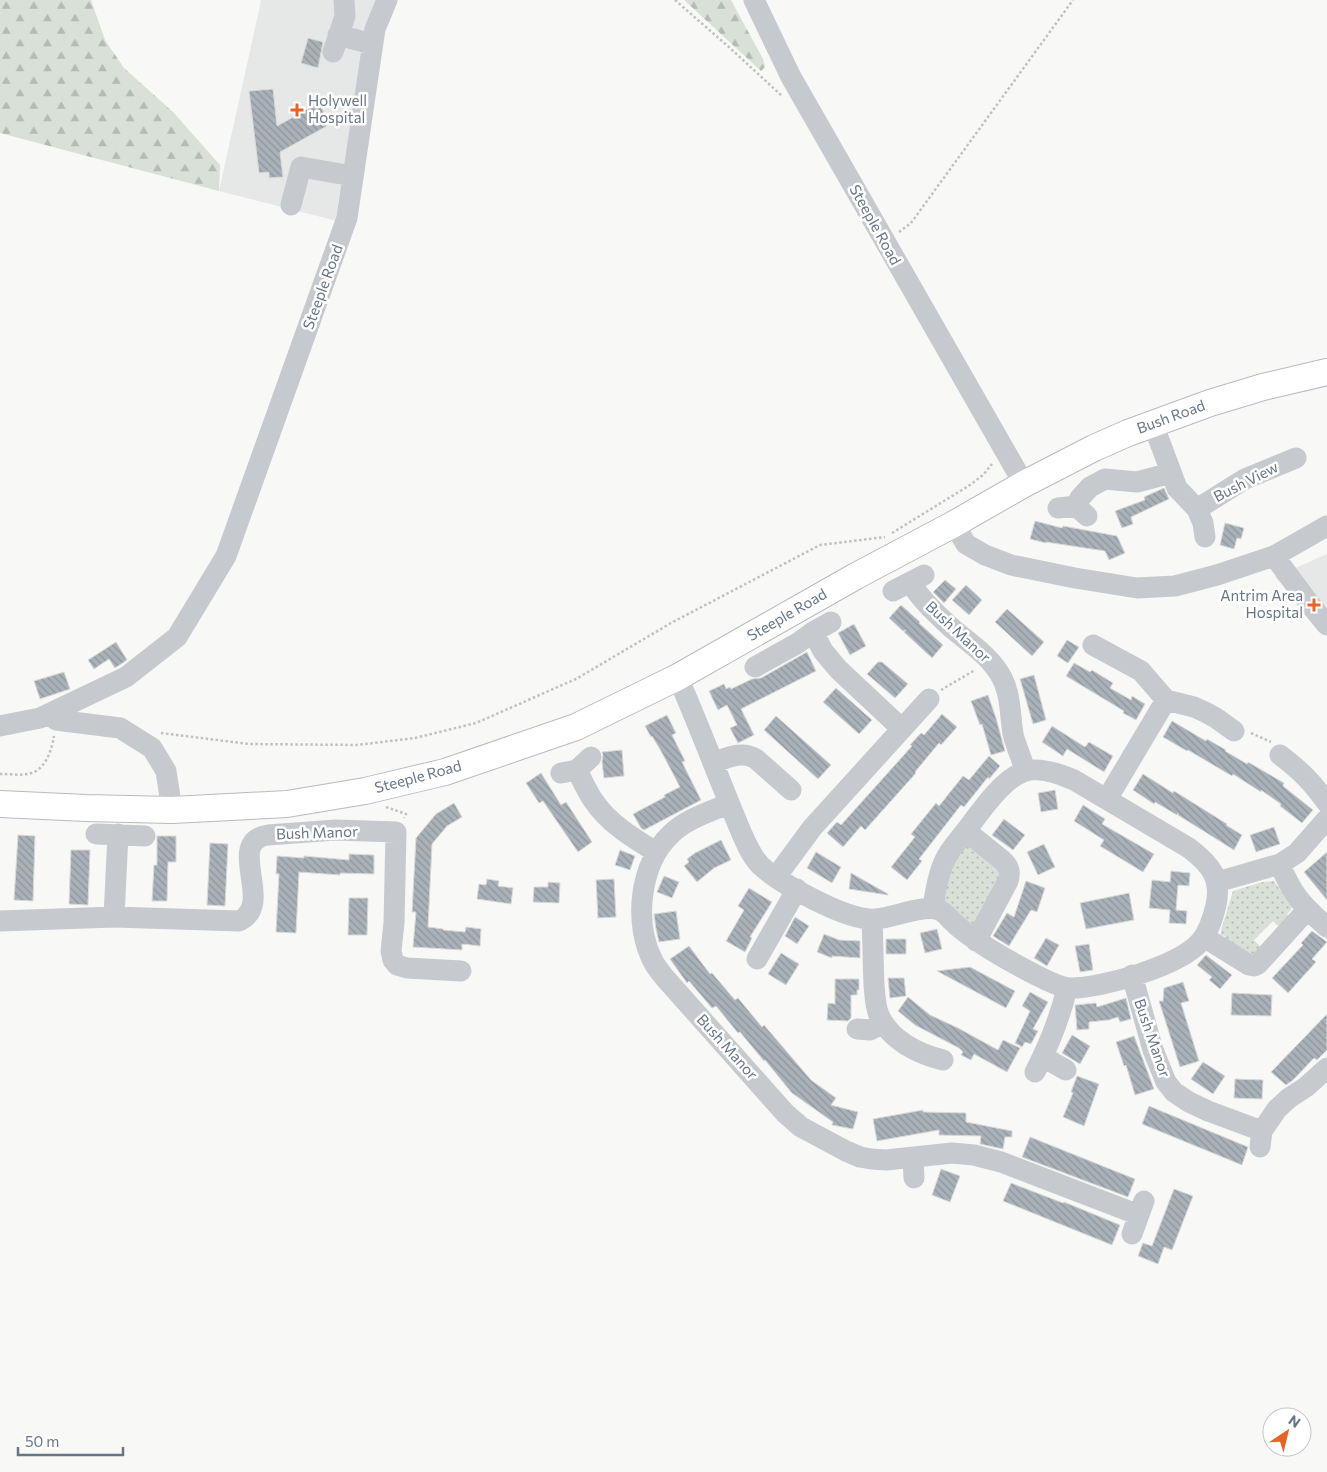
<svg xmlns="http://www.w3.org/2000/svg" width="1327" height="1472" font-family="Commissioner,sans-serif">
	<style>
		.built { fill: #e6e7e7 }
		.grass { fill: url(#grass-dots) }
		.forest { fill: url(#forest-firs) }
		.building { fill: url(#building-back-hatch); stroke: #dadad8 }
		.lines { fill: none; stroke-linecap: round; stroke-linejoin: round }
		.major-casing { stroke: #b7bbbf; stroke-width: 28 }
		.path { stroke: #bec0c3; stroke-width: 2.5; stroke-dasharray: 2.5 2.5; stroke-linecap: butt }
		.minor { stroke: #c6c9cd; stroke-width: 21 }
		.major { stroke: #fff; stroke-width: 26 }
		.poi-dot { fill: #e76327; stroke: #fff; stroke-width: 2 }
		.labels { text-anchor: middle; stroke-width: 5; stroke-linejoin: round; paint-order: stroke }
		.poi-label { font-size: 15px; fill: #677687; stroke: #fff; text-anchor: start }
		.street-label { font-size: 15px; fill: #677687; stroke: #fff }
	</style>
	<defs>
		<pattern id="grass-dots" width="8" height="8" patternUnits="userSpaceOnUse" patternTransform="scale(1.25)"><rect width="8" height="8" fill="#d9e0d7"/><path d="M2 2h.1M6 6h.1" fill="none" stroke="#b4bab4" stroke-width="1.8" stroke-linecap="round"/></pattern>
		<pattern id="forest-firs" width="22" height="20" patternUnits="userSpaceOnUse" patternTransform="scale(1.25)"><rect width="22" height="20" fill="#d9e0d7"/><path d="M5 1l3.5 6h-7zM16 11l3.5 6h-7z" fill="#b4bab4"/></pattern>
		<pattern id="building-back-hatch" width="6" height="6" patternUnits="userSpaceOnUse" patternTransform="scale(1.25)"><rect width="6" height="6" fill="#aab2b9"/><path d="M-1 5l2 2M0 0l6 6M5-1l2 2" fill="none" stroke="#8e959c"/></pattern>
	</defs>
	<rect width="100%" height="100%" fill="#f8f8f6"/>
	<!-- built -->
	<path class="built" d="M260,0h121l-44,221 -118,-30 42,-190z
		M1327,554v79l-52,-56z"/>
	<!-- grass -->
	<path class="grass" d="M968,844l35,26 -30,59 -29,-28 8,-37z
		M1274,881l18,26 -1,3 -4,4 2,4 -9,10 -7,-7 -19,19 7,7 -5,6 -5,2 -28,-15 2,-4 -4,-1v-5l12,-39 29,-9z"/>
	<!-- forest -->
	<path class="forest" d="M0,0h91l14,40 19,28 49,44 47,53 -1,26 -219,-58z
		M684,0h47l32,59 2,8 -4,4z"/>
	<!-- building -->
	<path class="building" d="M308,38l15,4 -5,26 -17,-5z
		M273,89l4,37 42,-23 5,10 -3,1 6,12 -47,26 3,25 -14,1v-6l-10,1 -10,-82z
		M1164,488l5,11 -38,18 2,7 -11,4 -7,-17 30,-11 -1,-3z
		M1035,521l27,7 1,-2 54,10 8,17 -16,7 -4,-9 -59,-9v1l-16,-4z
		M1225,523l19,5 -3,11 -4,-1 -3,11 -14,-4z
		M945,580l11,9 -12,14 -11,-11z
		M966,585l16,15 -13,15 -17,-15z
		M901,605l19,17 -1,1 24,22 -11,13 -28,-26 2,-2 -3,1 -14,-13z
		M1007,609l37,33 -12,14 -37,-34z
		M854,624l12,22 -16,9 -12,-22z
		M1067,640l12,7 -11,16 -11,-7z
		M116,642l11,18 -12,8 -6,-9 -15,10 -6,-9z
		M807,652l9,19 -75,38 13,26 -16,8 -8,-15 7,-3 -10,-20 -9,5 -9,-19 15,-7 2,5 4,-2 1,2 21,-10 9,-1z
		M878,662h4l26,22 -13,14 -28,-24z
		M1074,663l16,9 2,-2 21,13 -3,5 21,12 1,-4 13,8 -9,16 -13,-7 1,-2 -58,-35z
		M64,672l6,17 -30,10 -6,-18z
		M1034,675l12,45 -13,4 -13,-45z
		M836,688l36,32 -13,14 -36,-32z
		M988,695l8,23 9,33 -14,4 -9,-31 -2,1 -9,-24z
		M942,714l15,13 -16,18 -2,-2 -24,29 1,1 -51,57 -4,-4 -18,21 -16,-14 10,-11 4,3 71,-79 -2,-1 11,-12 3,2z
		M667,715l9,18 -4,2 13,26 -3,1 19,38 -57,30 -3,-2 -8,-14 32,-17 -1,-2 16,-8 -19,-36 -9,-15 -1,1 -6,-11z
		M776,716l55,49 -13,14 -54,-49z
		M1172,721l34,20 1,-2 19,11 -1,1 22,13 1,-2 36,21 -1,3 30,24 -11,13 -22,-17 1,-2 -20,-14v2l-28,-18 -1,2 -44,-26 -1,1 -24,-14z
		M1052,726l33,21 4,-5 24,14 -9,16 -37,-23 -4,7 -21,-14z
		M622,750l2,26 -20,2 -2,-16 1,-7 -1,-3z
		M989,756l11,10 -11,13 -1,-2 -24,30 -3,-2 -42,54 3,2 -15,19 -16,-13 24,-30 -4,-3 25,-31 3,3 24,-30 6,4z
		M541,773l20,32 5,-3 26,40 -14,10 -35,-51 -4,2 -13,-20z
		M1143,774l30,19 1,-2 53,33 -1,1 16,10 -8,15 -56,-35v-2l-1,2 -22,-13 -1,2 -21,-14z
		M1055,790l3,19 -17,3 -3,-19z
		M454,803l8,14 -15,9 -15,18 -4,83 15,2v1l22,2 1,-5 15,2 -1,17 -18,-2v6l-49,-3 3,-35h-4l4,-74 20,-24z
		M1083,805l22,14 -3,5 52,30 -11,18 -43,-26 4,-6 -30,-19z
		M1004,819l21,16 -12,15 -21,-15z
		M1274,827l6,17 -24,8 -6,-17z
		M18,835l17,1 -2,65 -19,-1z
		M157,836h19v26h-8l-1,39h-15l2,-36h3z
		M721,840l10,20 -17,8 -17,14 -13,-16 5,-4 -2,-3 8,-6z
		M210,843l18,1 -3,62 -18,-1z
		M1044,844l11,23 -17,8 -11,-23z
		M71,850h19l-2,55 -19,-1z
		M620,850l15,6 -5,14 -15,-5z
		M816,852l25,15 -9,16 -25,-15z
		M1327,852v48l-23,-28z
		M349,854l25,1v19l-34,-1v2l-41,-3 -3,61 -20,-1 3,-58h-3l1,-18 27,2v-2l45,4z
		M1171,871l19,2 -1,13 -11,-1 -2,25 11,1 -1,13 -17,-1 1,-13 -21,-2 3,-28 18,2z
		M851,873l37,21v1l-39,-6z
		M664,876l15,6 -7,16 -15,-6z
		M487,879l12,2 -1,5 15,2 -2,16 -34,-5 2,-15 7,1z
		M614,879l2,38 -18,1 -2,-38z
		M1026,881l19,7 -8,24 -6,-2 -22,36 -16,-10 14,-23 7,4z
		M548,882l12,1 -1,20 -26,-1 1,-15h14z
		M749,888l23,14 -22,35 2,1 -7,14 -19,-11 18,-31 -6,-4z
		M1129,893l5,27 -48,9 -6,-26z
		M349,898h19l-1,37h-19z
		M676,911l4,28 -21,3 -3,-13 -2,-15z
		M795,917l14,9 -12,18 -12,-8z
		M937,929l5,20 -17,4 -5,-20z
		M1312,931l15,11 -15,17 4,3 -28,31 -16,-15 31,-33 -2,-2z
		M824,934l15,6 21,1v17l-28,-2v2l-15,-6z
		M1046,938l13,7 -12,21 -13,-8z
		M886,939h20v15h-20z
		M1089,944l4,26 -13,2 -5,-26z
		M689,946l21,28 2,-1 23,27 3,-2 24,29 2,-2 47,55 25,18 -5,7 27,7 -5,17 -21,-4 1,-3 -41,-29 -27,-33 -1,1 -24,-29 -2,1 -22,-27 -4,2 -23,-27 -2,2 -17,-24z
		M781,953l18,11 -13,21 -18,-11z
		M1206,955l26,20 -12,14 -11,-9 3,-3 -15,-12z
		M970,967l45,24 -9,17 -69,-37z
		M888,978h16l2,18 -16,2z
		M835,979h24v11h-2v5h-6v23l-3,3 -21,-1 1,-17 7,1z
		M1183,982l6,19 -8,2 18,58 -19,6 -21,-66h4l1,-13z
		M1030,992l18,10 -15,27 5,2 -7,13 -6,-2 -3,5 -7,-4 15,-32 -8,-5z
		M1232,993l40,2 -1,21 -40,-1z
		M908,997l22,18 28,13 40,22 5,-10 17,8 -13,24 -33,-18 -3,6 -10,-5 2,-3 -4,-4 -44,-23 -17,-14z
		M1126,998l5,21 -11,3 -2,-5 -9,3 -20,2v7l-12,1 -2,-25 21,-2 1,4z
		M1327,1014v36l-10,10 -3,-2 -21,22 -7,5 -15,-13z
		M1072,1035l18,11 -10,18 -18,-11z
		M1134,1036l20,53 -19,6 -9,-30 -2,1 -8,-24z
		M1203,1062l22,14 -12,18 -22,-15z
		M1077,1076l22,8 -15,42 -21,-9 10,-24 -2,-1z
		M1235,1079l28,1 -1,19 -28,-1z
		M1149,1106l99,41 -6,18 -100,-41z
		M923,1110v2l43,1v9l46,9v6h-7l-2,12 -23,-5 1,-8 -42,-1v-5l-62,11 -4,-22z
		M1030,1137l105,42 -7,18 -106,-40z
		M941,1169l19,7 -10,26 -18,-7z
		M1011,1183l52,20 1,-1 56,23 -8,20 -109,-44z
		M1174,1189l19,7 -21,54 -8,-3 -6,17 -20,-8 5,-13 9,3z"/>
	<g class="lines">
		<!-- major casing -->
		<g class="major-casing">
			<path id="major" d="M0,804l86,4 86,2 115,-6 78,-13 80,-19 131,-45 102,-50 178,-101 98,-52 70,-40 70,-36 34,-15 82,-30 53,-16 64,-15"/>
		</g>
		<!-- path -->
		<path class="path" d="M675,0l55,48 52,48
			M899,232l12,-9 162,-223
			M892,533l78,-48 13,-10 9,-11
			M941,690l34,-20
			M161,733l88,11 108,1 58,-7 61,-15 100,-44 95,-56 149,-78 65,-8
			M1251,733l20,9
			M0,774c10,0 22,2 32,-1 14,-5 20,-24 22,-37
			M386,807l20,7 -2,4"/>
		<!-- minor -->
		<path class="minor" d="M754,0l37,77 233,407
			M338,35l34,9
			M333,52l12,-36 -1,-16
			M291,205l10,-38 52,9
			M1153,424l24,64 20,21 6,14 2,14
			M1076,506l4,-8 10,-11 15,-8 32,3 34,-9
			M1058,508l18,-2 11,10
			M1197,509l48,-30 51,-21
			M954,524l12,20 19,11 26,10 64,13 62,10 38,-2 42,-11 57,-19 53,-30
			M1274,556l35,47 18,22
			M910,582c11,18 28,34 44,48 17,14 38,28 48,48 9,17 8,38 11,56 3,13 9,24 12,37
			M893,591l31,-16
			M813,632l10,19 15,18 64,60
			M1093,645l48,26 25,29 28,7 11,5 11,6 18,13
			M755,667l43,-24 15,-11 18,-10
			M678,677c12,29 24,57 35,86 10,24 19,48 29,71 5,11 10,23 18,31 20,19 89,57 116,54 17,-1 48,-15 63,-9 5,2 8,6 12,10 7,7 16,14 25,20 15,11 77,47 93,48 31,1 110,-22 131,-46 9,-10 13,-24 16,-37 6,-27 -6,-41 -27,-57l-115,-68c-14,-6 -36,-14 -51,-8 -21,7 -45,43 -58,60 -7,9 -16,18 -20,28 -7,14 -10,33 -12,48
			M55,711l1,9 64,8 32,20 14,23 6,39
			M0,726l40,-8 86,-41 51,-40 49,-81 121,-338 28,-189 12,-29
			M1280,755c21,16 32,27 47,48
			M713,763c14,-5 29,-13 43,-4l35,31
			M577,770c5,10 10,21 16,30 15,23 40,38 63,52
			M561,773l16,-3 14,-13
			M1107,799l59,-99
			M728,804c-19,8 -42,15 -57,30 -32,30 -38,91 -17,129 3,5 7,10 11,15l120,135 16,14 45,24 14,6 11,2 15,1 66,-7 22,2 27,7 138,53
			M966,831l36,29c7,6 9,12 6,21l-32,60
			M96,834l49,2
			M1280,864c12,31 23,42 47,63
			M776,877l36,-49 117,-129
			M1217,882l63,-18 17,-11 30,-34
			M114,917l4,-83
			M872,920c1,21 1,43 2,65 1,10 1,21 5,30 11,25 39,39 64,45
			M0,921l114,-4 125,4c37,-17 -15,-79 29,-86l68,-5 60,2 -2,91 -3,28 2,9 4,5 10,3 54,3
			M1204,937l45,28 5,1 4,-2 49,-54
			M757,959l40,-70
			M1132,975l21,75 13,32 8,10 15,10 19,9 54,20
			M857,1029l13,1 13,-7
			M1043,1057l23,13
			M1035,1072c14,-27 25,-54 32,-84
			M1260,1147l2,-16 15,-22 12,-11 17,-11 21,-19
			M913,1158l1,20
			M1132,1234l12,-33"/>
		<!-- major -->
		<use href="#major" class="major"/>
	</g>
	<!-- markers -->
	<g class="poi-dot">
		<path d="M294.5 102.5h5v5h5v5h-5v5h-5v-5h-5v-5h5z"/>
		<path d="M1311.5 597.5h5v5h5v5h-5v5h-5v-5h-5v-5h5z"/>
	</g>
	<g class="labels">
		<!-- poi labels -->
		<g class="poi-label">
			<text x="308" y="106">Holywell<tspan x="308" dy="17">Hospital</tspan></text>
			<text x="1303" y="601" text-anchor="end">Antrim Area<tspan x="1303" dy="17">Hospital</tspan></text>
		</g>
		<!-- street labels -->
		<g class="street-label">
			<text transform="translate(875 225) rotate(61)" y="5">Steeple Road</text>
			<text transform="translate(323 287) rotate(-70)" y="5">Steeple Road</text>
			<text transform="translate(1171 417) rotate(-20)" y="5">Bush Road</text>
			<text transform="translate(1246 482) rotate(-27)" y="5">Bush View</text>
			<text transform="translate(787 615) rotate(-30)" y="5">Steeple Road</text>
			<text transform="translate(958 632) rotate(43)" y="5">Bush Manor</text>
			<text transform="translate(418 777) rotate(-15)" y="5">Steeple Road</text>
			<text transform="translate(317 833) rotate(-2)" y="5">Bush Manor</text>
			<text transform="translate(1152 1038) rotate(71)" y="5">Bush Manor</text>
			<text transform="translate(727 1047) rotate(48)" y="5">Bush Manor</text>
		</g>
	</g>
	<!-- north arrow -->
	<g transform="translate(1287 1432) rotate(35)"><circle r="24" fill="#ffffff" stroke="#c2c8cf"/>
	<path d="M0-4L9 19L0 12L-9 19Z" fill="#e76327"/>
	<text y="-8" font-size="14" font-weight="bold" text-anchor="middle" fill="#677687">N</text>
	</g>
	<!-- scale -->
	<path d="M18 1447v8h105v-8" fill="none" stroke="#677687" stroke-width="2.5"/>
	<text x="25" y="1447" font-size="15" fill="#677687" stroke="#ffffff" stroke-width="4" paint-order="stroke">50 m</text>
</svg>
